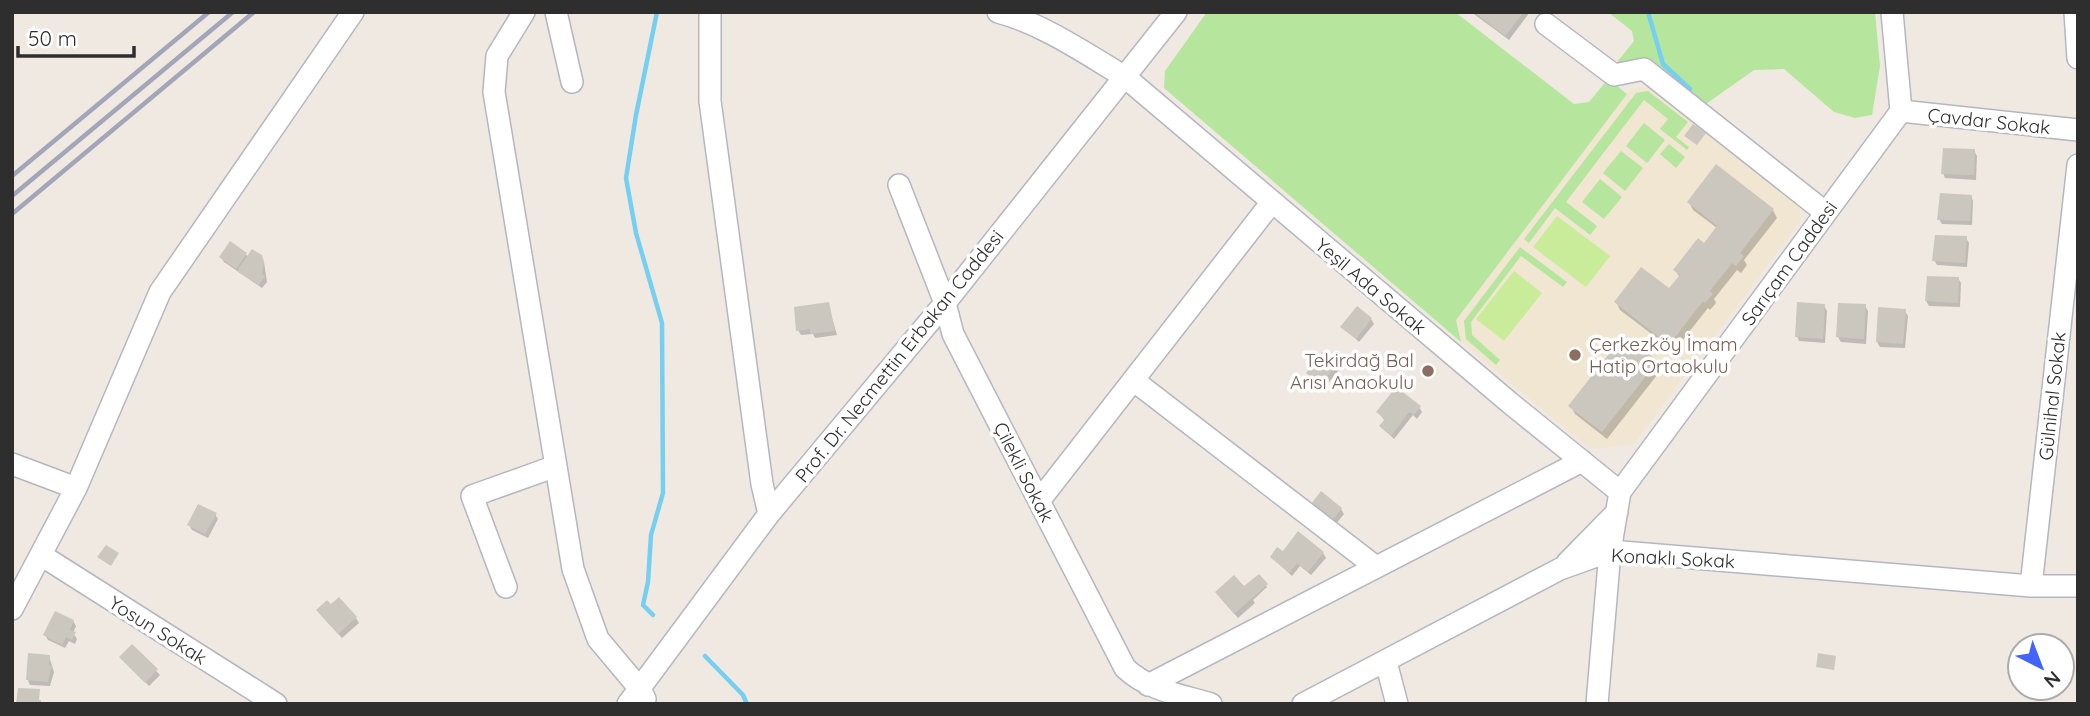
<svg xmlns="http://www.w3.org/2000/svg" width="2090" height="716" font-family="Quicksand,sans-serif">
	<style>
		.education { fill: #f0e6d1 }
		.green { fill: #b6e59e }
		.pitch { fill: #c9ec9a }
		.shadow { fill: #0003 }
		.lines { fill: none; stroke-linecap: round; stroke-linejoin: round }
		.stream { stroke: #75cff0; stroke-width: 4.5 }
		.building { fill: #cbc7bf }
		.minor-casing { stroke: #b4b7c1; stroke-width: 24 }
		.minor { stroke: #fff; stroke-width: 21 }
		.rail { stroke: #a3a6b8; stroke-width: 4.5 }
		.education-dot { fill: #8d6e63; stroke: #fff; stroke-width: 2.5 }
		.labels { text-anchor: middle; stroke-width: 7; stroke-linejoin: round; paint-order: stroke }
		.street-label { font-size: 19px; fill: #2e2e2e; stroke: #fff }
		.education-label { font-size: 19px; fill: #785e54; stroke: #fff; text-anchor: start }
	</style>
	<rect width="100%" height="100%" fill="#efe9e1"/>
	<!-- education -->
	<path class="education" d="M1652,86l146,117 3,17 -167,224 -44,5 -129,-107 -5,-22 174,-231z"/>
	<!-- green -->
	<path class="green" d="M1207,12h248l119,92 15,-2 19,-23 19,15 -171,226 5,22 -297,-254 1,-17z
		M1608,12h267l5,54 -8,49 -17,3 -21,-6 -50,-43 -30,1 -48,34 -62,-39 -30,1 20,-25 -2,-10z
		M1648,91l40,31 -12,15 13,10 -2,3 -27,-21 8,-10 -24,-19 -78,102 31,24 -7,9 -35,-27 -26,35 -5,-4 112,-146z
		M1644,123l21,17 -18,23 -21,-17z
		M1669,144l16,13 -9,11 -16,-14z
		M1621,151l22,17 -18,23 -22,-18z
		M1600,179l22,18 -18,22 -22,-17z
		M1520,247l47,35 -4,5 -42,-31 -50,66 1,13 28,25 -4,5 -30,-26 -2,-18z"/>
	<!-- pitch -->
	<path class="pitch" d="M1557,216l53,40 -24,31 -53,-40z
		M1514,271l28,22 -38,48 -28,-22z"/>
	<!-- shadow -->
	<path class="shadow" d="M1471,12h59l-21,28z
		M1974,151l3,5 -1,24 -31,-2 -2,-5z
		M1971,196l2,5 -1,24 -30,-1 -3,-5z
		M1689,202l84,8 4,8 -33,42 3,5 -6,8 -4,-3 -23,29 2,4 -6,7 -2,-2 -34,43 -54,-41 -4,-8 54,-11 10,-13 -4,-7 28,-26 13,-17 -24,-18z
		M1966,238l3,5 -2,24 -30,-2 -3,-5z
		M230,244l19,13 15,5 3,20 -5,6 -38,-26 -3,-5z
		M1958,278l3,5 -1,24 -31,-1 -3,-5z
		M828,304l9,31 -22,3 -2,-4 -12,1 -3,-5z
		M1824,306l3,5 -2,32 -26,-2 -2,-5z
		M1865,306l3,5 -2,33 -25,-2 -3,-5z
		M1905,311l3,5 -3,32 -25,-1 -3,-5z
		M1371,319l3,5 -15,18 -16,-15z
		M1656,363l5,7 -54,69 -32,-25 -4,-8z
		M1336,365l3,5 -15,18 -16,-15z
		M1419,407l3,5 -5,7 -4,-4 -19,24 -13,-13 4,-5 -7,-9z
		M1316,509h25l3,5 -9,11z
		M215,514l3,5 -10,19 -16,-8 -3,-5z
		M1323,553l3,5 -15,17 -11,-9 -8,10 -20,-19 11,-3z
		M1258,576l9,11 -14,13 2,3 -17,15 -18,-21 24,-8z
		M331,606l25,12 3,5 -17,15 -21,-23z
		M73,621l3,5 -3,7 4,6 -2,5 -6,-3 -4,7 -17,-8 -3,-5z
		M132,646l28,29 -11,11 -28,-29z
		M49,656l5,16 -4,14 -20,-1 -2,-5z"/>
	<g class="lines">
		<!-- stream -->
		<path class="stream" d="M1648,12l15,52 27,25
			M653,615l-10,-10 5,-23 3,-47 12,-42 -1,-170 -26,-90 -10,-55 10,-63 21,-103
			M705,656l38,39 4,9"/>
	</g>
	<!-- building -->
	<path class="building" d="M1474,12h50l-19,24z
		M1693,124l13,9 -9,12 -13,-9z
		M1943,148l32,1 -1,26 -33,-1z
		M1716,164l58,45 -34,44 4,3 -8,10 -4,-3 -22,28 3,3 -8,9 -2,-2 -34,44 -55,-43 27,-35 28,21 11,-13 -7,-5 25,-32 6,5 13,-17 -30,-24z
		M1940,193l32,2 -2,26 -33,-1z
		M1935,235l32,1 -2,27 -33,-2z
		M230,241l17,12 -11,16 -17,-12z
		M252,249l10,6 2,7 -2,12 3,2 -6,9 -22,-14z
		M1927,276l32,1 -1,26 -33,-2z
		M829,302l6,29 -25,3v-5l-14,2 -2,-24z
		M1797,302l28,2 -2,35 -28,-2z
		M1838,303l28,1 -2,35 -28,-2z
		M1357,306l15,12 -16,21 -16,-12z
		M1878,307l28,2 -3,35 -27,-2z
		M1624,335l34,26 -56,71 -34,-26z
		M1322,352l15,12 -16,21 -15,-12z
		M1396,387l25,19 -7,9 -5,-3 -18,24 -12,-10 6,-7 -9,-7z
		M1321,491l21,17 -10,13 -21,-17z
		M198,504l19,9 -12,21 -18,-9z
		M1298,531l26,21 -16,20 -11,-9 -8,10 -19,-16 7,-10 6,4z
		M106,545l13,8 -8,13 -14,-9z
		M1259,574l9,10 -34,30 -19,-22 19,-17 10,11z
		M339,597l18,20 -19,17 -22,-24 11,-10 4,4z
		M55,611l19,9 -4,10 6,2 -4,8 -6,-3 -4,8 -19,-10z
		M132,644l26,25 -13,14 -26,-26z
		M28,653l22,2 -1,10 3,1 -4,16 -22,-2z
		M1818,653l18,3 -2,14 -18,-3z
		M18,688l22,1 -1,11h2v4h-25z"/>
	<g class="lines">
		<!-- minor casing -->
		<g class="minor-casing">
			<path id="minor" d="M524,12l-27,44 -3,36 79,477 25,70 42,50 5,10
				M556,12l16,70
				M710,12v89l52,383 7,30
				M998,12c45,12 87,41 127,65l385,326 110,89
				M2075,12l3,46
				M1546,24l68,51 30,-6 182,144
				M1901,111l177,19
				M899,185l46,118 8,31 172,334c23,22 56,27 86,36
				M1133,380l243,187
				M12,464l64,24
				M1039,501l233,-299
				M41,555l235,149
				M1567,563l50,-51
				M2031,586l47,-421
				M506,587l-34,-91 84,-30
				M12,609l64,-121 84,-196 193,-280
				M1386,662l11,42
				M1148,685l434,-224
				M628,704l141,-190 176,-211 231,-291
				M1303,704l257,-135 50,-18 421,35h47
				M1597,704l13,-153 10,-59 281,-381 -9,-99"/>
		</g>
		<!-- minor -->
		<use href="#minor" class="minor"/>
		<!-- rail -->
		<path class="rail" d="M12,176l197,-164
			M12,196l221,-184
			M12,214l242,-202"/>
	</g>
	<!-- markers -->
	<g class="education-dot">
		<circle cx="1575" cy="355" r="7"/>
		<circle cx="1428" cy="371" r="7"/>
	</g>
	<g class="labels">
		<!-- street labels -->
		<g class="street-label">
			<text transform="translate(1989 121) rotate(6)" y="7">Çavdar Sokak</text>
			<text transform="translate(1789 263) rotate(-54)" y="7">Sarıçam Caddesi</text>
			<text transform="translate(1371 286) rotate(40)" y="7">Yeşil Ada Sokak</text>
			<text transform="translate(899 356) rotate(-51)" y="7">Prof. Dr. Necmettin Erbakan Caddesi</text>
			<text transform="translate(2052 396) rotate(-84)" y="7">Gülnihal Sokak</text>
			<text transform="translate(1024 472) rotate(63)" y="7">Çilekli Sokak</text>
			<text transform="translate(1673 558) rotate(3)" y="7">Konaklı Sokak</text>
			<text transform="translate(158 630) rotate(32)" y="7">Yosun Sokak</text>
		</g>
		<!-- education labels -->
		<g class="education-label">
			<text x="1589" y="351">Çerkezköy İmam<tspan x="1589" dy="22">Hatip Ortaokulu</tspan></text>
			<text x="1414" y="367" text-anchor="end">Tekirdağ Bal<tspan x="1414" dy="22">Arısı Anaokulu</tspan></text>
		</g>
	</g>
	<!-- border -->
	<rect width="2090" height="716" fill="none" stroke="#2e2e2e" stroke-width="28"/>
	<!-- north arrow -->
	<g transform="translate(2041 667) rotate(138)"><circle r="33" fill="#ffffff" stroke="#ababab" stroke-width="2"/>
	<path d="M0-5L12 26L0 18L-12 26Z" fill="#4264fb"/>
	<text y="-10" font-size="19" font-weight="bold" text-anchor="middle" fill="#2e2e2e">N</text>
	</g>
	<!-- scale -->
	<path d="M18 46v10h116v-10" fill="none" stroke="#2e2e2e" stroke-width="3.5"/>
	<text x="28" y="46" font-size="21" fill="#2e2e2e" stroke="#ffffff" stroke-width="5" paint-order="stroke">50 m</text>
</svg>
